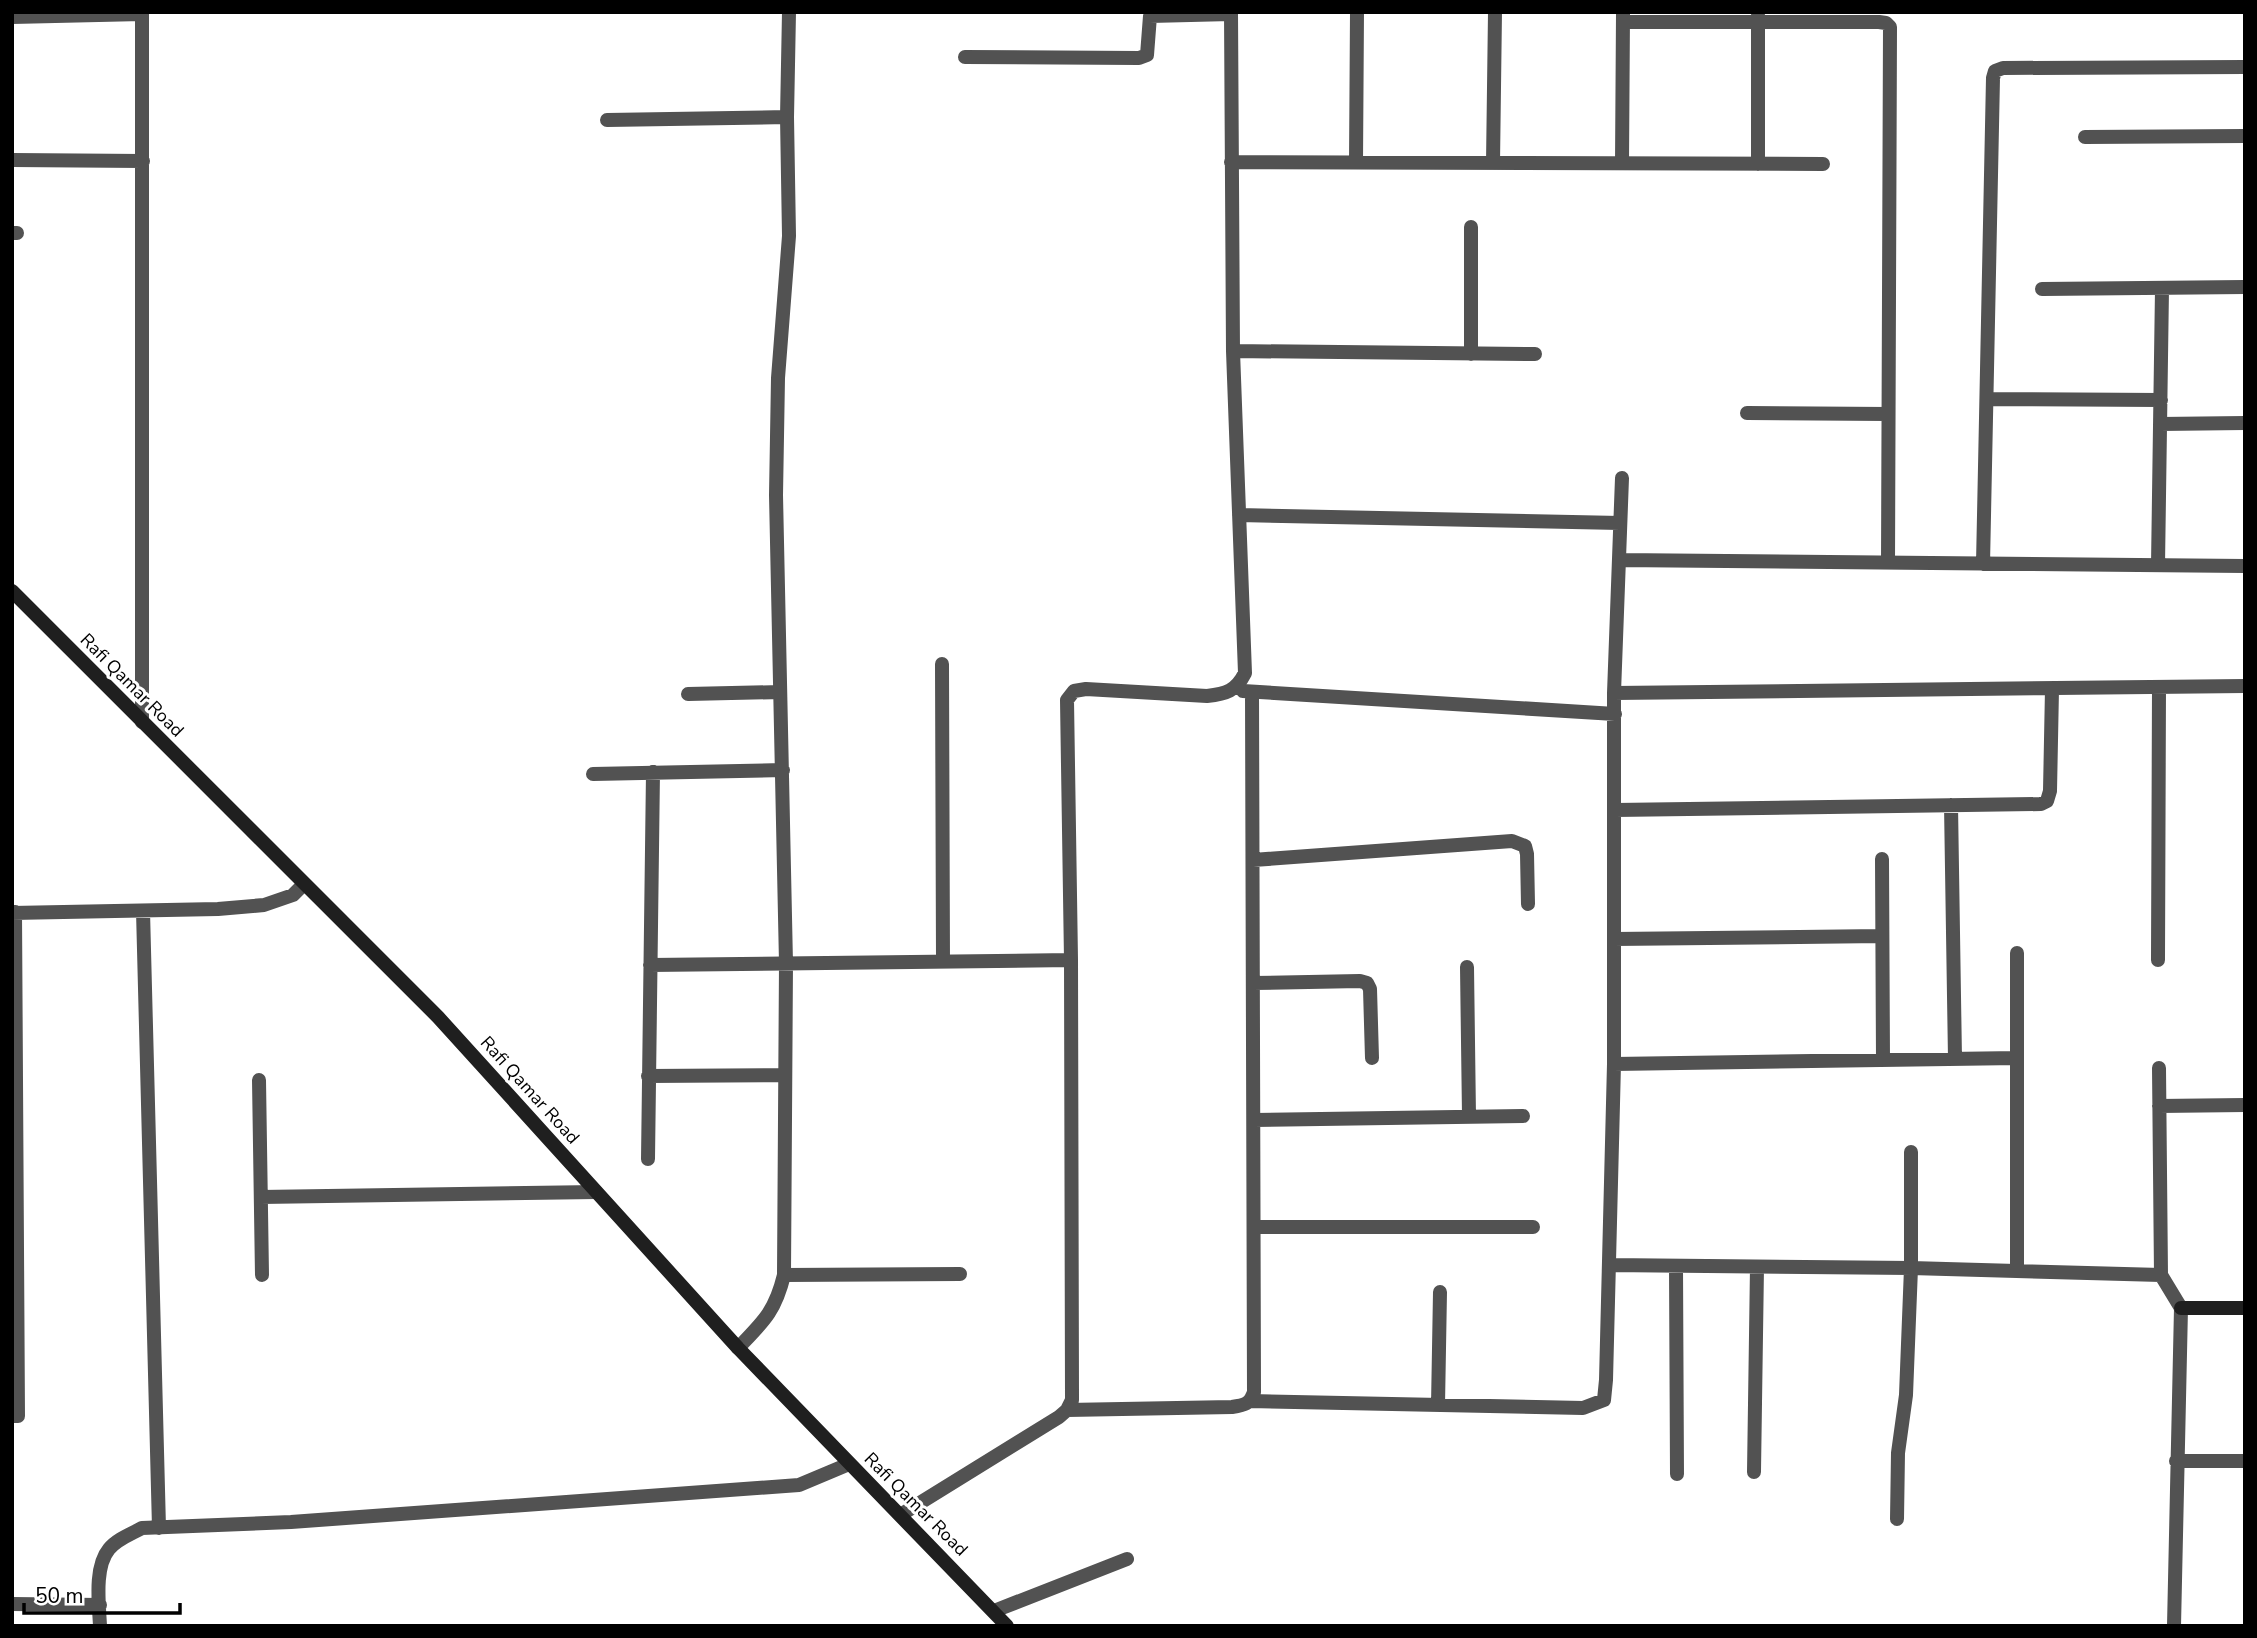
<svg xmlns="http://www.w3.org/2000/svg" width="2257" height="1638" font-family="'Nunito Sans',sans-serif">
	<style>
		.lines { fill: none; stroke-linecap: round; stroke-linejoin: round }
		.street { stroke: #525252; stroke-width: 14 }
		.secondary { stroke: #1f1f1f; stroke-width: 14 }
		.labels { text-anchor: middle; stroke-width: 6; stroke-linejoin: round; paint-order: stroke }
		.street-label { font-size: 18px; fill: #000; stroke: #fff }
	</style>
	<rect width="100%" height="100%" fill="#fff"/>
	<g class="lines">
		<!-- street -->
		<path class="street" d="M12,17l130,-3
			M1623,22h256l7,1 4,4 -2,536
			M965,57l174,1 8,-3 3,-39 81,-2
			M607,120l180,-3
			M2085,137l160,-1
			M12,160l131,1
			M1231,162l592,2
			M1356,162l1,-150
			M1493,163l2,-151
			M1622,163l1,-149
			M1758,164v-149
			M1471,227v127
			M12,233h5
			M2042,289l203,-2
			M1233,351l302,3
			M1987,399l174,1
			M1747,413l141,1
			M2160,424l85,-1
			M1239,515l381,8
			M1619,560l626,6
			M1983,564l10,-486 2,-7 8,-3 242,-1
			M2158,565l4,-276
			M942,664l1,297
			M1243,691l372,23
			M1614,693l631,-7
			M688,694l92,-2
			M142,722v-710
			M593,774l190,-4
			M1951,805l4,254
			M1615,810l426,-6 6,-3 3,-10 2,-102
			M1882,859l1,201
			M1253,860l259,-19 13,5 2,8 1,50
			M143,911l16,617
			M12,913l206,-4 46,-4 29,-10 11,-11
			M1614,939l268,-3
			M2017,953v317
			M2158,960l1,-273
			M650,965l421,-5
			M1467,967l2,149
			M1253,983l107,-2 7,2 3,6 2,69
			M1614,1064l403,-6
			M2159,1068l2,207
			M648,1076l137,-1
			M259,1080l3,195
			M2159,1106l86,-1
			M1254,1120l269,-4
			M648,1159l5,-387
			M261,1197l335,-5
			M1255,1227h278
			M1609,1265l302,3 250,7 20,33 -7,318
			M1676,1266l1,208
			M784,1275l176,-1
			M738,1348c25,-26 37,-36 46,-73l2,-312 -10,-468 2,-117 11,-142 -2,-119 2,-105
			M1250,1401l333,7 21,-8 2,-20 8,-316v-371l8,-215
			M1438,1405l2,-113
			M1067,1410l165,-3c13,-2 18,-3 22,-15l-2,-700
			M12,1416h6l-3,-504
			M2176,1461h69
			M1754,1472l3,-205
			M902,1514l157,-97 8,-7 5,-10 -1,-440 -4,-260 7,-9 12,-2 121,7c19,-2 29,-5 38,-23l-12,-322 -2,-339
			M1897,1519l1,-66 8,-58 5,-127v-116
			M12,1604l88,1
			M994,1611l133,-52
			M100,1626c-1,-22 -6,-59 9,-77 8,-10 22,-15 33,-21l149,-6 508,-37 50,-21"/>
		<!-- secondary -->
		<path class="secondary" d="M12,591l426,426 300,331 269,278
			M2181,1308h64"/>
	</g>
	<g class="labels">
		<!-- street labels -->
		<g class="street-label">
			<text transform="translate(132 685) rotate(45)" y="6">Rafi Qamar Road</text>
			<text transform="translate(530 1090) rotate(48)" y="6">Rafi Qamar Road</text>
			<text transform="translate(916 1504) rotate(45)" y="6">Rafi Qamar Road</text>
		</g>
	</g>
	<!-- border -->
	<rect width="2257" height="1638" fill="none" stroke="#000000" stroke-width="28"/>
	<!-- scale -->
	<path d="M24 1603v10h156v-10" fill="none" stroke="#000000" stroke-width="3.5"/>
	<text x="35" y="1603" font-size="21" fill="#000000" stroke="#ffffff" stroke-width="5" paint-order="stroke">50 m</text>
</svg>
